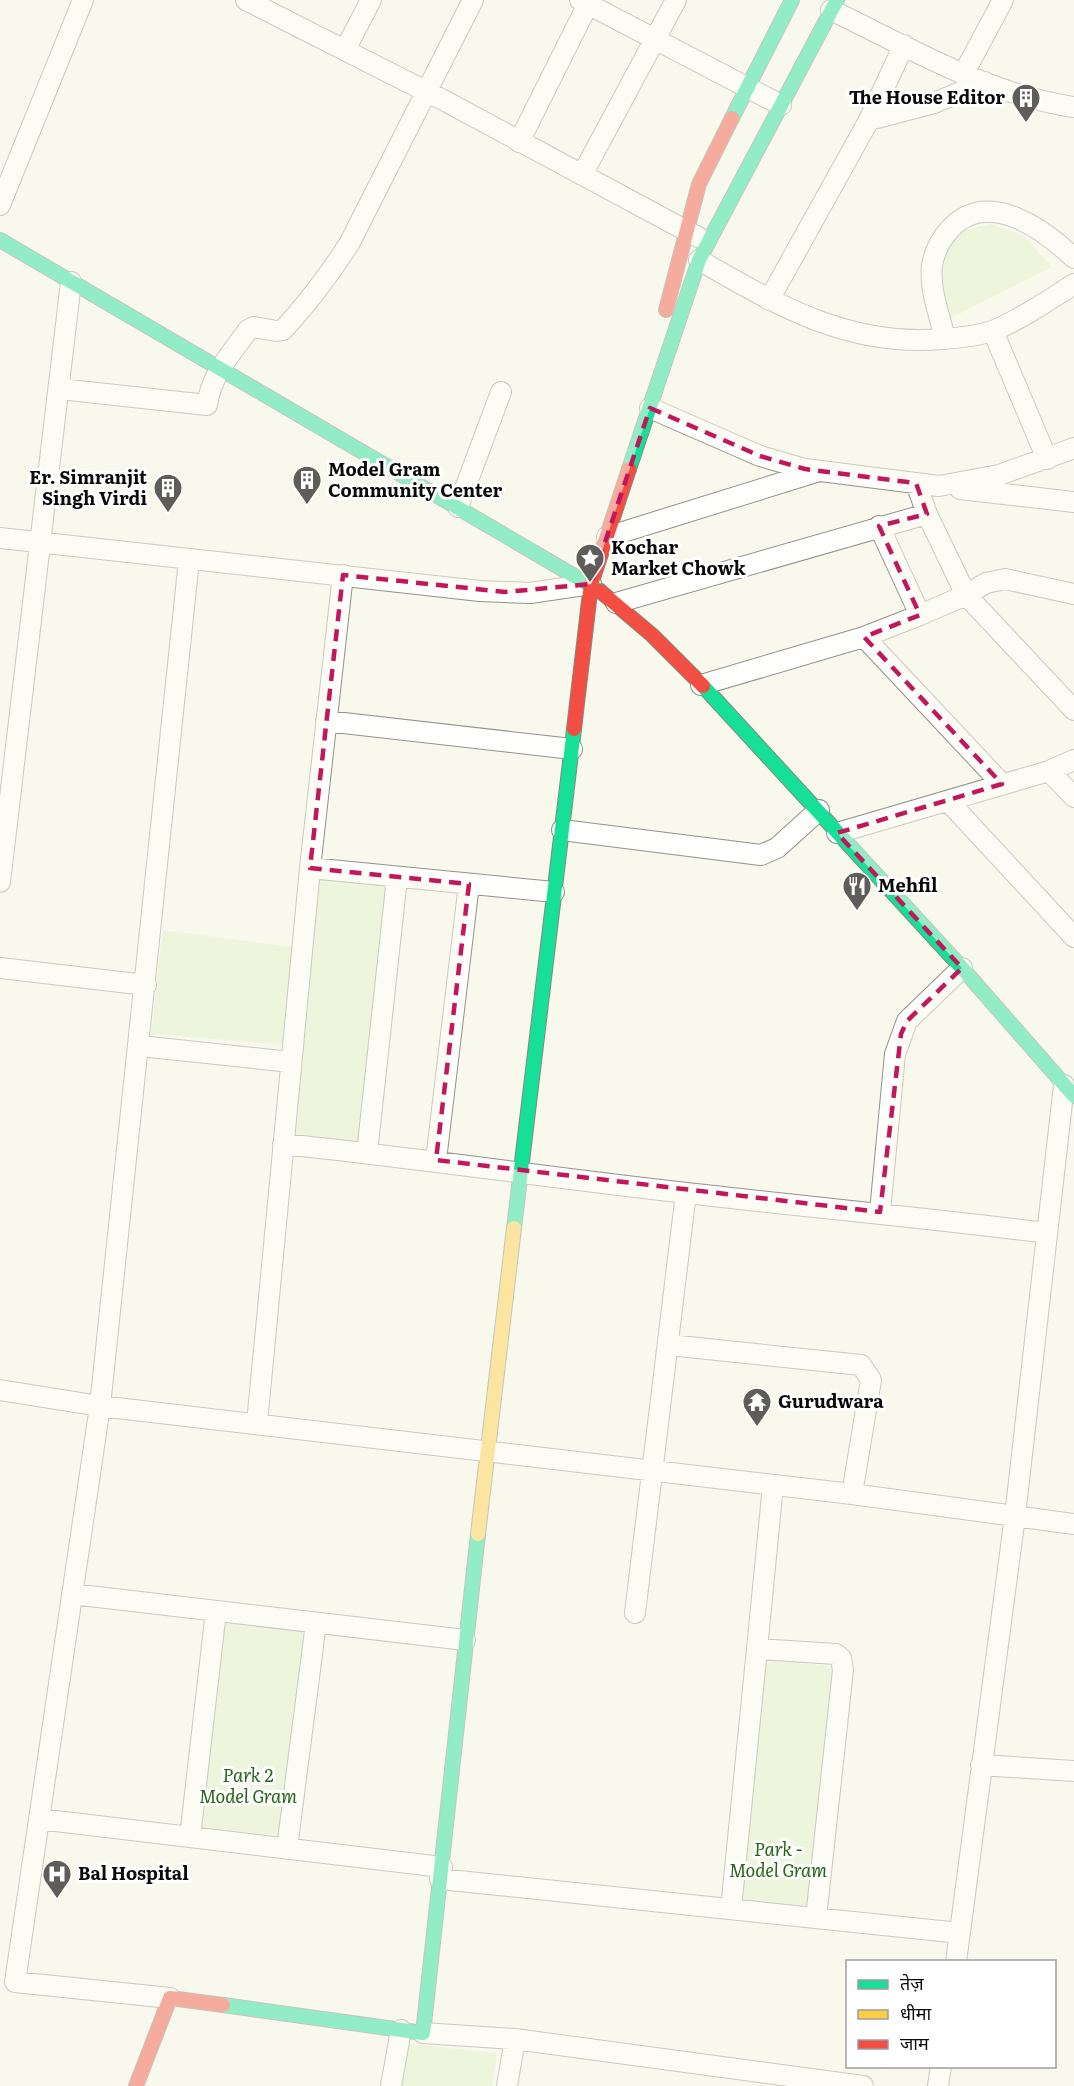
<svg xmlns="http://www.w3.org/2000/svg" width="1074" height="2086" font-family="Literata,'Noto Sans Devanagari',serif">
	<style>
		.green { fill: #e1f1cb }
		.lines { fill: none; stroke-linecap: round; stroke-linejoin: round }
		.street-casing { stroke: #92918c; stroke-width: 22 }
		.fast-casing { stroke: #888883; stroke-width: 16 }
		.slow-casing { stroke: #888883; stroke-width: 16 }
		.jam-casing { stroke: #888883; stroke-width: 16 }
		.street { stroke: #fefefc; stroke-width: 20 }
		.fast { stroke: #16e098; stroke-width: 14 }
		.slow { stroke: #ffcf43; stroke-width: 14 }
		.jam { stroke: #f24e42; stroke-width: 14 }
		.marked { fill: none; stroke: #c2185b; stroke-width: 4.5; stroke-dasharray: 12 8; stroke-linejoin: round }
		.labels { text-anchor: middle; stroke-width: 6; stroke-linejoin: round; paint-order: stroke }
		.poi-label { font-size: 18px; font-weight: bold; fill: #0a0a0a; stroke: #fff; text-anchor: start }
		.park-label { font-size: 18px; font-style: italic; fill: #266418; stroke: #fff }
	</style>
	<rect width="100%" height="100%" fill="#f9f8ed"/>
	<!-- green -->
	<path class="green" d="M991,224l33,12 28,31 -101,51 -14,-31 6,-38 17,-18z
		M314,875l74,8 -22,263 -79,-8z
		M163,930l129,17 -6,98 -135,-11z
		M222,1622l86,11 -22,203 -87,-9z
		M774,1661l59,5 -24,249 -71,-8 26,-242z
		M400,2043l97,10 -5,33h-101z"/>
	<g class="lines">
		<!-- street casing -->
		<g class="street-casing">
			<path id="street" d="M246,0l201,102 251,135
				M580,0l201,105
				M831,10c77,37 158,85 243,97
				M345,50l26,-50
				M964,73l39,-73
				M869,120l65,-17 51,-21
				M519,142l71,-142
				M582,175l94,-175
				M0,205l83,-205
				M699,260c78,45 149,87 242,79 18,-1 37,-3 54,-9 28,-12 54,-30 79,-46
				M769,300l100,-180 35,-75
				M993,331l54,128
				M945,339c-5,-23 -16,-50 -13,-73 2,-14 8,-26 18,-37 38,-41 93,0 124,29
				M60,389l147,16c4,-30 24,-51 41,-75l6,-3 23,4 6,-1c25,-27 46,-55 66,-86l124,-244
				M650,408l110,48 45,13 134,17 60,-11 75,-27
				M960,489l114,13
				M458,507l43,-115
				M927,514l39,81 20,-12 19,-4 69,15
				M607,537l209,-65
				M0,538l480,53 50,2 61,-9
				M616,603l311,-89 -11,-31
				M920,615l46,-20 108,115
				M864,637l138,147
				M701,685l163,-48 56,-22 -41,-89
				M326,721l246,28
				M1049,771l25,26
				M948,801l126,136
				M562,830l199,25 16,-7 42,-38
				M837,833l212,-62 25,-11
				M310,868l244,24
				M0,882l71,-600
				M0,968l146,17
				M140,1046l151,16
				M283,1144c135,14 269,34 404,49 120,14 240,25 360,40
				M367,1153l30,-275
				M436,1160l33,-276
				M880,1212l15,-158 12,-33 55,-53
				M669,1345l192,20 10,15 -19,114
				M0,1390l100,16 752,88 222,30
				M257,1423l53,-555 33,-293
				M72,1594l393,46
				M635,1613l51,-420
				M757,1649l16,-164
				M981,1765l93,6
				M39,1819l403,48
				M190,1837l26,-226
				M287,1848l29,-225
				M440,1879l520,54
				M731,1909l26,-260 79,5 5,4 2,12 -27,248
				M956,1962l59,-446 49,-431
				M170,1998l-155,-16 85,-576 89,-846
				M423,2033l92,6 348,47
				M391,2086l10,-56
				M507,2086l8,-47
				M938,2086l3,-20"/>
		</g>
		<!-- fast casing -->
		<g class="fast-casing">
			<path id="fast" d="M732,118l60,-118
				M0,240l600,351
				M629,469l70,-209 138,-260
				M703,686l259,282 112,128
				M514,1228l60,-499
				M223,2005l200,28 55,-499"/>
		</g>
		<!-- slow casing -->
		<g class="slow-casing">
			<path id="slow" d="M478,1534l36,-306"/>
		</g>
		<!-- jam casing -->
		<g class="jam-casing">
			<path id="jam" d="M666,310l33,-126 33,-66
				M600,591l52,44 51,51
				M574,729l17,-145 38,-115
				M136,2086l34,-88 53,7"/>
		</g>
		<!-- street -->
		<use href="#street" class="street"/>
		<!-- fast -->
		<use href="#fast" class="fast"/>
		<!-- slow -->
		<use href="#slow" class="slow"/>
		<!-- jam -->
		<use href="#jam" class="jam"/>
	</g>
	<!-- marked area -->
	<path d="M0 0H1074V2086H0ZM650,408l110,48 45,13 111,14 11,31 -48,12 41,89 -56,22 138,147 -165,49 125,135 -55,53 -6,13 -21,178 -444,-52 33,-276 -159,-16 33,-293 162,17 86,-8z" fill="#f9f8ed" fill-opacity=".55" fill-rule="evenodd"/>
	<path class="marked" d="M650,408l110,48 45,13 111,14 11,31 -48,12 41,89 -56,22 138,147 -165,49 125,135 -55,53 -6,13 -21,178 -444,-52 33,-276 -159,-16 33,-293 162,17 86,-8z"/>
	<!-- icons -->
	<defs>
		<g id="building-pin" transform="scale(1.5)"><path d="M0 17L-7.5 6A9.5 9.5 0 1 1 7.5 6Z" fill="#5e5d59" stroke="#fff"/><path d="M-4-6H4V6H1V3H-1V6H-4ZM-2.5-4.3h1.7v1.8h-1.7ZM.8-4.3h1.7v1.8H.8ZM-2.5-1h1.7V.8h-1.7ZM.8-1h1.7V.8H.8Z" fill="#fff"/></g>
		<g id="sight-pin" transform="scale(1.5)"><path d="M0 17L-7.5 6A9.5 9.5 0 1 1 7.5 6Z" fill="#5e5d59" stroke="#fff"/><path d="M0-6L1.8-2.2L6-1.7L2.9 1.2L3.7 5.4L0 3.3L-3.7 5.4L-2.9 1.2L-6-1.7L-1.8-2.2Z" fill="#fff"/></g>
		<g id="restaurant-pin" transform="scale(1.5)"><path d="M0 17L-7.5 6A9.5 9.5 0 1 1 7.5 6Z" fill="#5e5d59" stroke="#fff"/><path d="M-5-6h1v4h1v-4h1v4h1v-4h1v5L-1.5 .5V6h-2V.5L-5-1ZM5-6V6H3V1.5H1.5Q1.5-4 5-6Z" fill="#fff"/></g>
		<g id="temple-pin" transform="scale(1.5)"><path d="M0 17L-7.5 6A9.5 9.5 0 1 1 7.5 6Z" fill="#5e5d59" stroke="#fff"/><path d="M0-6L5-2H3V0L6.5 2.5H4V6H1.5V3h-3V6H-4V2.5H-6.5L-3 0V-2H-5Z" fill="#fff"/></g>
		<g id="hospital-pin" transform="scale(1.5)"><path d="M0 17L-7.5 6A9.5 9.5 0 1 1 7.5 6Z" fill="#5e5d59" stroke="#fff"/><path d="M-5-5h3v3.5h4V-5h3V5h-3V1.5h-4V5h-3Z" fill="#fff"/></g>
	</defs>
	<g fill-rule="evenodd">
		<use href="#building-pin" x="1026" y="98"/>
		<use href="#building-pin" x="307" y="480"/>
		<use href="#building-pin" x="168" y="488"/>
		<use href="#sight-pin" x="590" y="558"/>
		<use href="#restaurant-pin" x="857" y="886"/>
		<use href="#temple-pin" x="757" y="1402"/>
		<use href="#hospital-pin" x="57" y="1874"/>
	</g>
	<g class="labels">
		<!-- poi labels -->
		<g class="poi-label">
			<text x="1005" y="104" text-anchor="end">The House Editor</text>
			<text x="328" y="476">Model Gram<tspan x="328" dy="21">Community Center</tspan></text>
			<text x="147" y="484" text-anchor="end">Er. Simranjit<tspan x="147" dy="21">Singh Virdi</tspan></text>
			<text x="611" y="554">Kochar<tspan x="611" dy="21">Market Chowk</tspan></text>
			<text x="878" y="892">Mehfil</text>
			<text x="778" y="1408">Gurudwara</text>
			<text x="78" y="1880">Bal Hospital</text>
		</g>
		<!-- park labels -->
		<g class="park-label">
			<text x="248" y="1782">Park 2<tspan x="248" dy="21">Model Gram</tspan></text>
			<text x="778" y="1856">Park -<tspan x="778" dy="21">Model Gram</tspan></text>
		</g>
	</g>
	<!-- legend -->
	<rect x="846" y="1960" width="210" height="108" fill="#ffffff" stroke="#9d9d9d" stroke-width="1.5"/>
	<rect x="858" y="1980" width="30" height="9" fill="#16e098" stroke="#9d9d9d" stroke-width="1.5"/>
	<text x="900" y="1990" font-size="18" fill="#0a0a0a">तेज़</text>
	<rect x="858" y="2010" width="30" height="9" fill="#ffcf43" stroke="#9d9d9d" stroke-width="1.5"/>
	<text x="900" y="2020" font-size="18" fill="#0a0a0a">धीमा</text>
	<rect x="858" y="2040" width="30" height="9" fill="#f24e42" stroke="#9d9d9d" stroke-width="1.5"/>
	<text x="900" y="2050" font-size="18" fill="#0a0a0a">जाम</text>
</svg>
